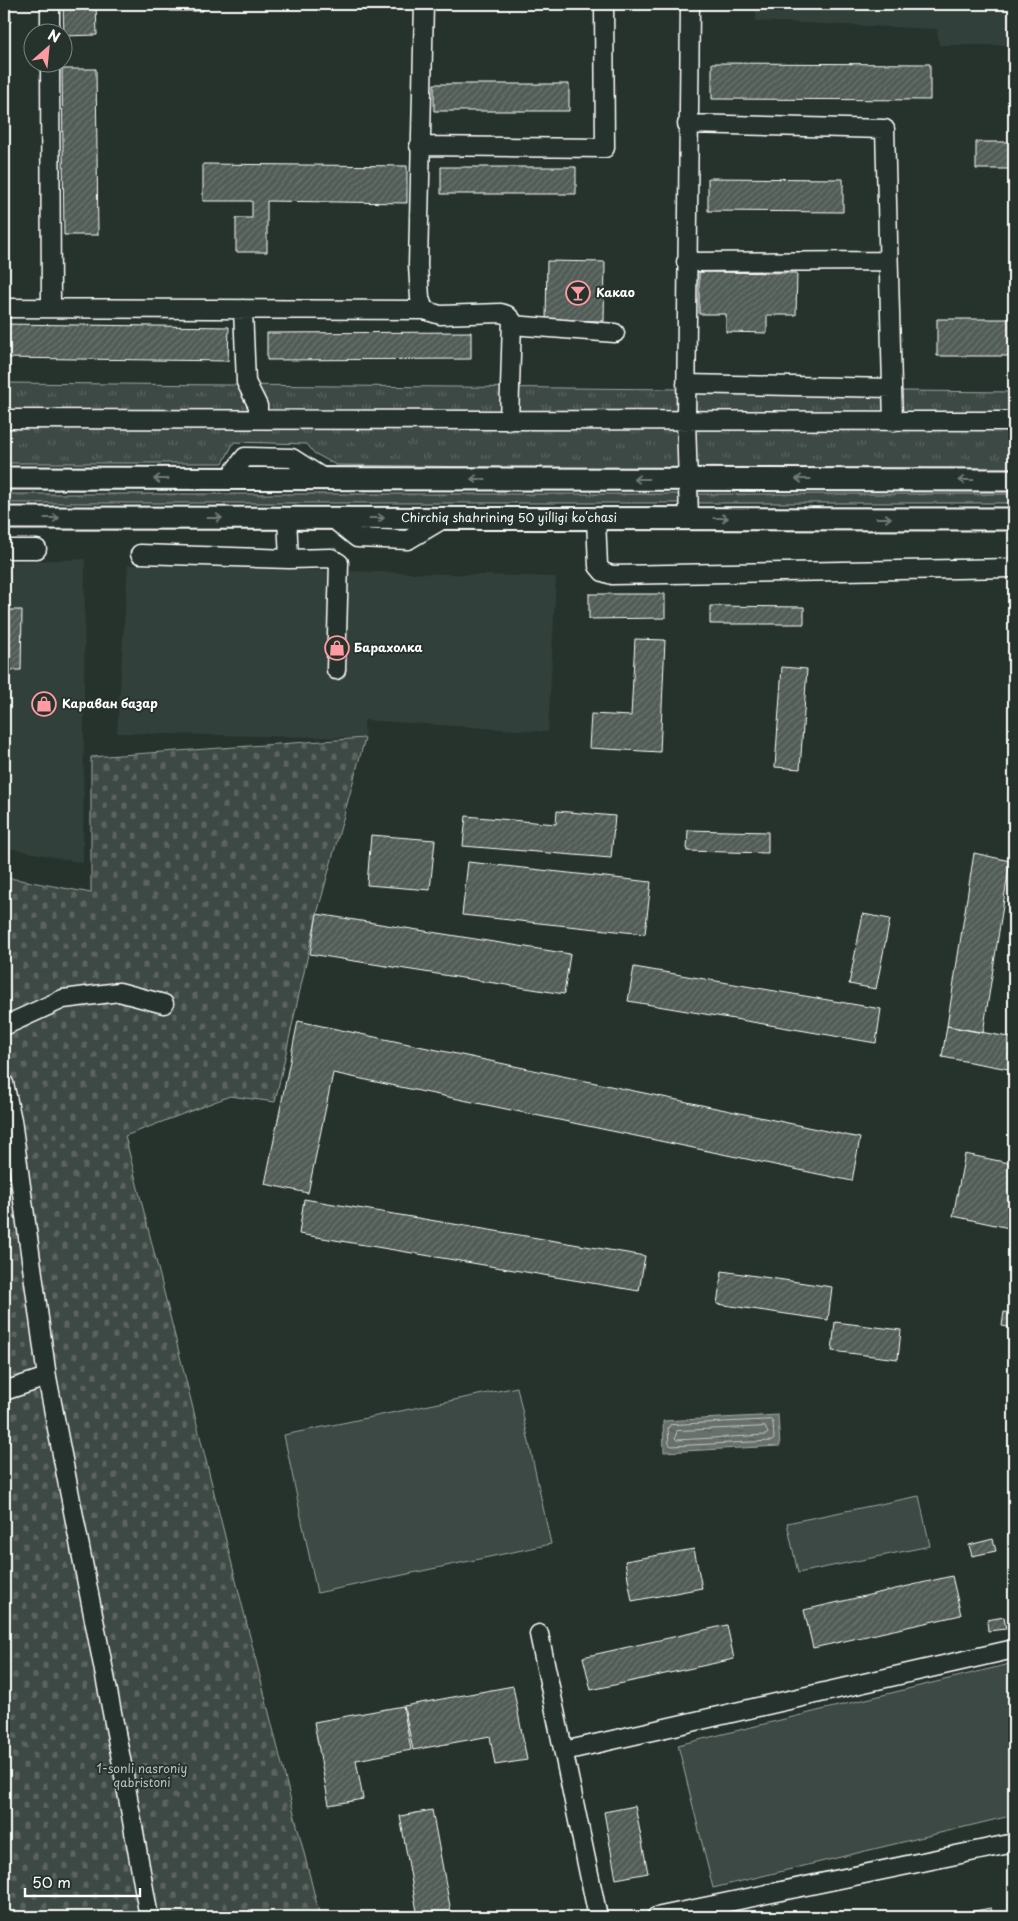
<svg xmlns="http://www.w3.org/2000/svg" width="1018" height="1921" font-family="'Playpen Sans',sans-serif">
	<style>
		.built { fill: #333f3a }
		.grass { fill: url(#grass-tufts); stroke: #9ea4a2 }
		.cemetery { fill: url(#cemetery-stones); stroke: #9ea4a2 }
		.pitch { fill: #3e4944; stroke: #9ea4a2 }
		.water { fill: url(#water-ripples); stroke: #a4a9a7 }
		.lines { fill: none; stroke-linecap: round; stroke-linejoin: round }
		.shore { stroke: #c2c6c4; stroke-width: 1 }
		.building { fill: url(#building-hatch); stroke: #fff }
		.minor-casing { stroke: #fff; stroke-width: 21 }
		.major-casing { stroke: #fff; stroke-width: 25 }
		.minor { stroke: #26332d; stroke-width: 18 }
		.major { stroke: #26332d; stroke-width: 21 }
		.oneway { stroke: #727a76 }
		.labels { text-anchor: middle; stroke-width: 4; stroke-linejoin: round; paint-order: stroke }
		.poi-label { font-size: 12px; font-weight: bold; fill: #fff; stroke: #26332d; text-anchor: start }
		.street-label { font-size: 12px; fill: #fff; stroke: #26332d }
		.park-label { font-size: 12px; fill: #bbbfbe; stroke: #26332d }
	</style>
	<defs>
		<pattern id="grass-tufts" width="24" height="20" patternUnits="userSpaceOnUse" patternTransform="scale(1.25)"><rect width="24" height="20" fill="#3e4944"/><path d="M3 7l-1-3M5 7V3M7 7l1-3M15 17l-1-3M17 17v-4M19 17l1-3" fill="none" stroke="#5b6460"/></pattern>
		<pattern id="cemetery-stones" width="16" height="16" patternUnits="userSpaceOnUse" patternTransform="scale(1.25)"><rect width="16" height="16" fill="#3e4944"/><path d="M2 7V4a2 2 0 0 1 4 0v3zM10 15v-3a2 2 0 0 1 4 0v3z" fill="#5b6460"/></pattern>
		<pattern id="water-ripples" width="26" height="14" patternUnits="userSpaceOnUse" patternTransform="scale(1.25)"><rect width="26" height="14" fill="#67706c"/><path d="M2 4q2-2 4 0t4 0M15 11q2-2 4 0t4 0" fill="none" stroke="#575a59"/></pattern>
		<pattern id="building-hatch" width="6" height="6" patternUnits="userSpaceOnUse" patternTransform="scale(1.25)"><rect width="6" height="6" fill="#515c57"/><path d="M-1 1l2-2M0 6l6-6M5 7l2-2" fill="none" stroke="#6b7470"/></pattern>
	</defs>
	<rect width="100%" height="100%" fill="#26332d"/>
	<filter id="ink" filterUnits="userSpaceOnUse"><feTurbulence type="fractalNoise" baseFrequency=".02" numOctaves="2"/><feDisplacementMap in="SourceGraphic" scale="10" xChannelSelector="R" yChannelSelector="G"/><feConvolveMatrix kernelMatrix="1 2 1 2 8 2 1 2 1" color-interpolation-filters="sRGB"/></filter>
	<g filter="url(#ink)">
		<!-- built -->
		<path class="built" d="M756,4h258v41h-75l-2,-16 -181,-8z
			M85,559l-2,304 -79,-16v-285z
			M128,565l428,12 -8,155 -184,-12 1,18 -248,-5z"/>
		<!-- grass -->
		<path class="grass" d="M4,383l1010,9v82l-678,-9 -22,-12 -7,-9 -73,-2 -11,21h-219z
			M4,494h1010v9h-1010z"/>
		<!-- cemetery -->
		<path class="cemetery" d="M365,738l-48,176 -42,188 -45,-6 -105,40 195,781h-316v-1040l87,16v-136z"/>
		<!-- pitch -->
		<path class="pitch" d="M517,1387l34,157 -234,49 -33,-158z
			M919,1496l11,50 -132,27 -11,-50z
			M1014,1663v152l-301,73 -35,-143z"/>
		<!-- water -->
		<path class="water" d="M778,1415l2,31 -116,6 -1,-31z"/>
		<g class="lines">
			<!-- shore -->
			<path class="shore" d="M771,1420l2,3 1,16 -2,2 -101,5 -2,-2 -1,-16 2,-3z
				M765,1427l3,6 -2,2 -89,5 -2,-2 2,-7z"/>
		</g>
		<!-- building -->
		<path class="building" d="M4,4h6l1,18h-7z
			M63,4h33l1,31 -33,1z
			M171,4h32v7h-33z
			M261,4h135v3h-135z
			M712,63l218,1v36l-218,-1z
			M62,69h34l2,166h-34z
			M434,84h135v27h-135z
			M976,142h38v27h-38z
			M203,164l204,2v37l-140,-2v51h-31v-34h16v-17h-49z
			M441,167h135v27h-135z
			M708,178l135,1v33l-135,-1z
			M547,261l58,1 -1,59 -58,-1z
			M699,272l98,1 -1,42h-29v18l-41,-1v-18h-27z
			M937,319h77v37h-77z
			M4,324l225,3 -1,34 -224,-3z
			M471,332v27l-204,1v-27z
			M589,594h76v24l-76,1z
			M710,606l94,1v17h-94z
			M4,610h18l-1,60h-17z
			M635,639l30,1 -5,112 -71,-4 2,-34 40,2z
			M782,667l25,2 -7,100 -25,-2z
			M557,811l58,5 -4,42 -148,-12 3,-30 90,8z
			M688,830l80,2v21l-81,-2z
			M371,835l64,5 -5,50 -63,-5z
			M974,853l36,8 -27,172 -36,-7z
			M468,862l183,20 -6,52 -183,-19z
			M317,914l253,40 -6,40 -254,-40z
			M863,914l27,5 -14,70 -27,-5z
			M634,967l247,42 -5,34 -248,-42z
			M298,1021l562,117 -8,43 -519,-108 -25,120 -43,-9z
			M947,1026l67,12v32l-72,-13z
			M965,1154l49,10v65l-61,-13z
			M304,1199l341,57 -6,35 -340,-57z
			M722,1271l110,16 -4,33 -111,-16z
			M1004,1312l10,1v15l-12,-2z
			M835,1322l66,8 -3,29 -66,-8z
			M993,1539l3,12 -24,5 -3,-11z
			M694,1549l8,39 -70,13 -7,-40z
			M952,1576l9,39 -148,33 -9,-38z
			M1004,1617l2,12 -18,2 -1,-11z
			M727,1625l7,34 -143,31 -8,-33z
			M513,1686l14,74 -32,5 -5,-29 -77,14 -9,-44z
			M403,1706l8,44 -55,10 7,39 -34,6 -15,-83z
			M635,1806l13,67 -32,6 -12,-67z
			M432,1810l20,107h-34l-18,-101z
			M991,1908l2,9h-52z"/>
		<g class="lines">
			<!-- minor casing -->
			<g class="minor-casing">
				<path id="minor" d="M50,4v28
					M424,4l-6,261 2,33 4,12 16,5 61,-2 6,2 5,5 -3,101
					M50,62l1,246
					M687,124l198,5 8,293
					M419,146l186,2 -1,-144
					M686,262l202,-1
					M4,308l420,2
					M243,309l3,73 12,24v13
					M512,325l103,8
					M686,384l206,4
					M4,419l1010,2
					M228,479l17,-22 47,1 33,21
					M332,518l25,20 51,2 37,-22
					M689,518l-3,-98 4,-416
					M596,519l2,47 5,6 9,3 402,-7
					M4,549h33
					M140,554l149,5 -2,-41
					M289,559l42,-1 8,5 -3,107
					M4,1026l59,-27 56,-7 45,12
					M4,1083l8,37 35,257 75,387 27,153
					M4,1391l43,-14
					M539,1634l59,283
					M564,1751l450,-102
					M656,1917l358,-74"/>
			</g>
			<!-- major casing -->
			<g class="major-casing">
				<path id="major" d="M4,478l1010,2
					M4,518l1010,1"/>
			</g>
			<!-- minor -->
			<use href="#minor" class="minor"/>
			<!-- major -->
			<use href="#major" class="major"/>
		</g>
		<!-- one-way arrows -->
		<defs><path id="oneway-shaft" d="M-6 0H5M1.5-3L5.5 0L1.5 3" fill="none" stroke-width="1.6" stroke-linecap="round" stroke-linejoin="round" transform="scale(1.25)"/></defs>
		<g class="oneway">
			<use href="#oneway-shaft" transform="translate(161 479) rotate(-180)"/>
			<use href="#oneway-shaft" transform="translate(478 479) rotate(-180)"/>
			<use href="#oneway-shaft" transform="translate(641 479) rotate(-180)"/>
			<use href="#oneway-shaft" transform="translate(803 479) rotate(-180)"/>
			<use href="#oneway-shaft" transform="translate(966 480) rotate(-180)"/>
			<use href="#oneway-shaft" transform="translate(52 518)"/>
			<use href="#oneway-shaft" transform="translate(215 518)"/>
			<use href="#oneway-shaft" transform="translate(377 518)"/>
			<use href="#oneway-shaft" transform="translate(721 518)"/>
			<use href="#oneway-shaft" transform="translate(884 518)"/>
		</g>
	</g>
	<!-- icons -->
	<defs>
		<g id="bar-ring" transform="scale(1.25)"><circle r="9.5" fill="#26332d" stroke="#ff9aa2" stroke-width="1.5"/><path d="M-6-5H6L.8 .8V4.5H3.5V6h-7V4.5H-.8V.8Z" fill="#ff9aa2"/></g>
		<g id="shop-ring" transform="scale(1.25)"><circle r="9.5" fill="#26332d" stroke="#ff9aa2" stroke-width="1.5"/><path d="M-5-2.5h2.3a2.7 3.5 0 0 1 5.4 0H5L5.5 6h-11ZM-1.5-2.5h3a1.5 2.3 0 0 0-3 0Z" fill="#ff9aa2"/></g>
	</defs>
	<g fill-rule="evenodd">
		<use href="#bar-ring" x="578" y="293"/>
		<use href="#shop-ring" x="337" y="648"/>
		<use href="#shop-ring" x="44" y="704"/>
	</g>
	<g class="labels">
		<!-- poi labels -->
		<g class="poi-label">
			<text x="596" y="297">Какао</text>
			<text x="354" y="652">Барахолка</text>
			<text x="62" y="708">Караван базар</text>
		</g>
		<!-- street labels -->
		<g class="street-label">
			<text x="509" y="522">Chirchiq shahrining 50 yilligi koʻchasi</text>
		</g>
		<!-- park labels -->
		<g class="park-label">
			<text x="142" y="1773">1-sonli nasroniy<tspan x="142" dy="14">qabristoni</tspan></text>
		</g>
	</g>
	<!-- margin -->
	<rect width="1018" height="1921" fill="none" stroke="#26332d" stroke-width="20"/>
	<rect x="10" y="10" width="998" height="1901" fill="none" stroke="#fff" stroke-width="2" filter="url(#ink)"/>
	<!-- north arrow -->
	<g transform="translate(48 48) rotate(27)"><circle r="24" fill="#26332d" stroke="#7d8581"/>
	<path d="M0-4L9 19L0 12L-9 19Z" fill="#ff9aa2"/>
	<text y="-8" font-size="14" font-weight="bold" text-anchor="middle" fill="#ffffff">N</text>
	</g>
	<!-- scale -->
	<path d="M25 1888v8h115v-8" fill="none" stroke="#ffffff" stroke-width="2.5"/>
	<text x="32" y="1888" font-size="15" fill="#ffffff" stroke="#26332d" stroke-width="4" paint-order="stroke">50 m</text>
</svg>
